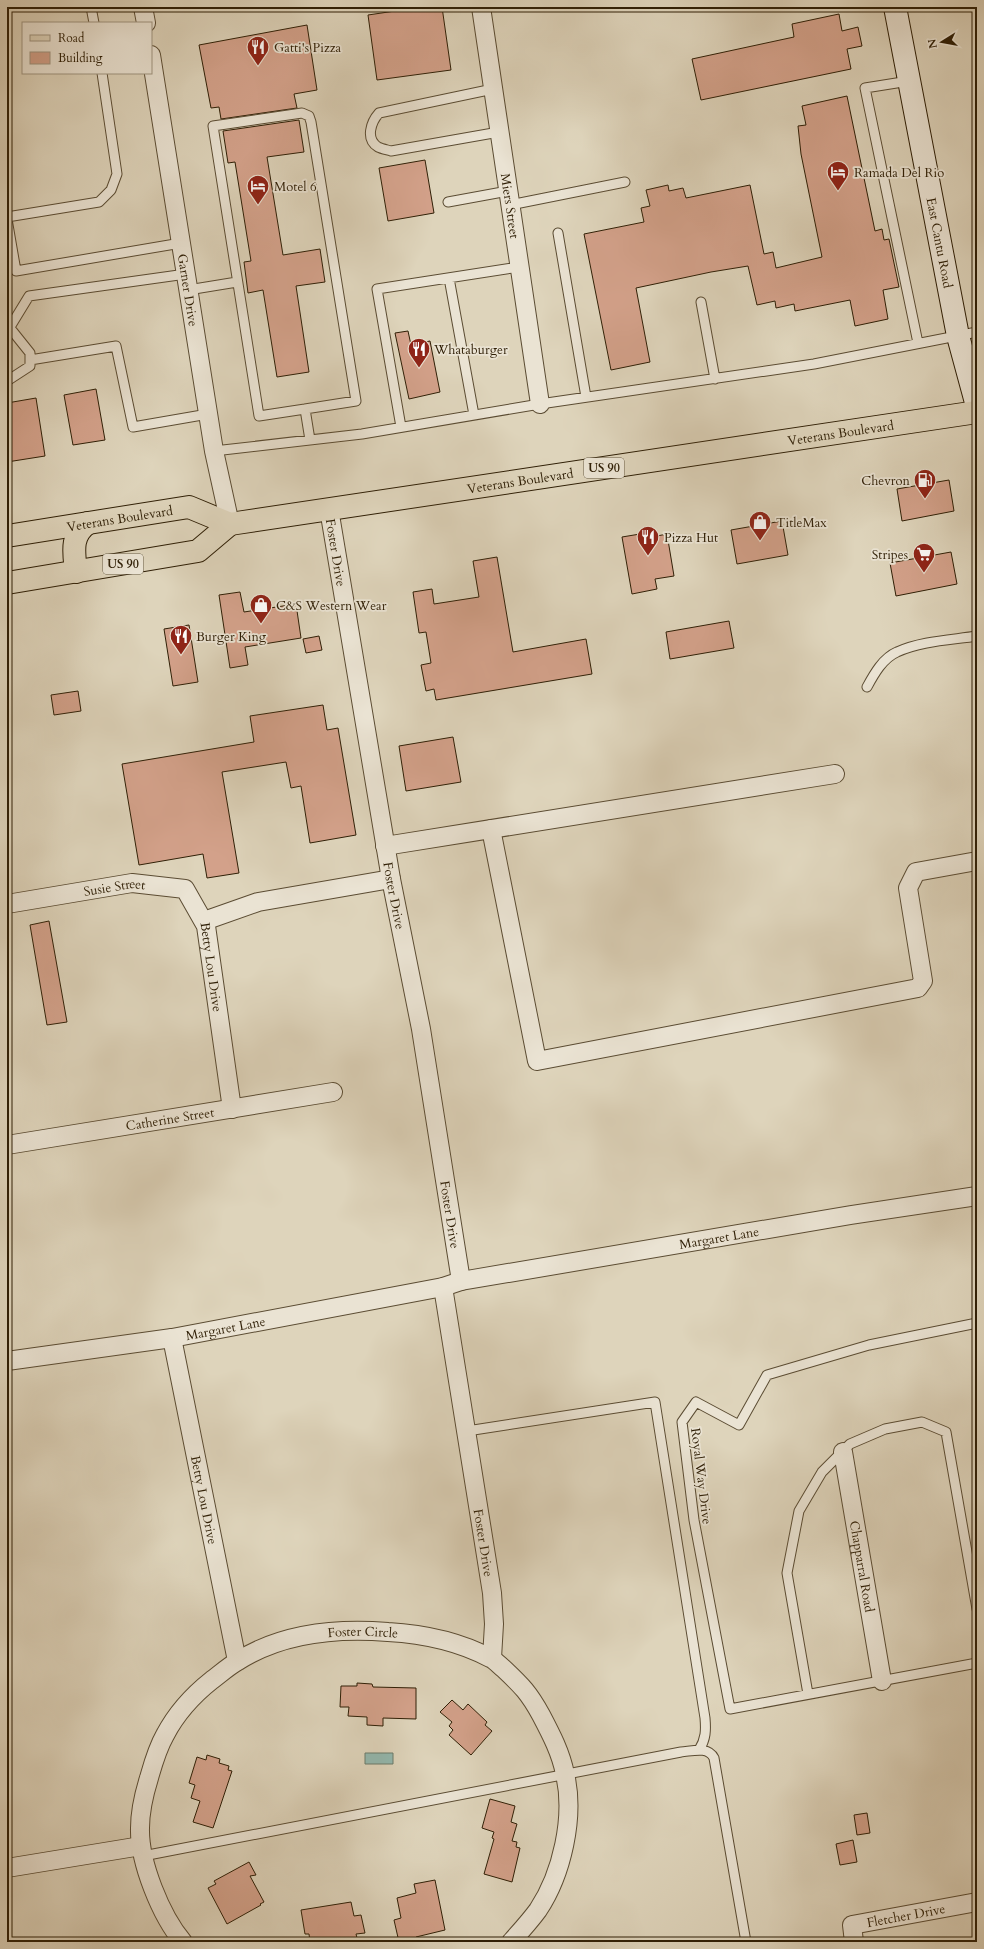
<svg xmlns="http://www.w3.org/2000/svg" width="984" height="1949" font-family="Cardo,serif">
	<style>
		.water { fill: #93b8ae; stroke: #6b7b6b }
		.building { fill: #d3a18a; stroke: #2f1f06 }
		.lines { fill: none; stroke-linecap: round; stroke-linejoin: round }
		.lane-casing { stroke: #5b4c33; stroke-width: 11 }
		.street-casing { stroke: #5b4c33; stroke-width: 20 }
		.secondary-casing { stroke: #2f1f06; stroke-width: 24 }
		.primary-casing { stroke: #2f1f06; stroke-width: 24 }
		.lane { stroke: #eae3d3; stroke-width: 9 }
		.street { stroke: #eae3d3; stroke-width: 18 }
		.secondary { stroke: #eae3d3; stroke-width: 22 }
		.primary { stroke: #ded4bb; stroke-width: 22 }
		.labels { text-anchor: middle; stroke-width: 3.5; stroke-linejoin: round; paint-order: stroke }
		.shield { fill: #eae3d3; stroke: #675a44; stroke-width: 1 }
		.shield-label { font-size: 12px; font-weight: bold; fill: #2f1f06 }
		.poi-label { font-size: 13px; fill: #2f1f06; stroke: #eae3d3; text-anchor: start }
		.street-label { font-size: 13px; fill: #2f1f06; stroke: #eae3d3 }
	</style>
	<rect width="100%" height="100%" fill="#ded4bb"/>
	<filter id="stains"><feTurbulence type="fractalNoise" baseFrequency=".005" numOctaves="4"/><feColorMatrix values="0 0 0 0 .2 0 0 0 0 .09 0 0 0 0 .02 0 0 0 .5 -.17"/></filter>
	<radialGradient id="worn" r=".72"><stop offset=".6" stop-color="#630" stop-opacity="0"/><stop offset="1" stop-color="#630" stop-opacity=".3"/></radialGradient>
	<!-- water -->
	<path class="water" d="M365,1753h28v11h-28z"/>
	<!-- building -->
	<path class="building" d="M395,7h47l9,63 -74,10 -9,-65 27,-4z
		M839,14l3,17 16,-4 4,19 -15,3 4,20 -150,31 -9,-41 102,-22 -2,-13z
		M307,25l10,65 -23,4 3,14 -76,11 -2,-12 -8,1 -12,-63z
		M847,96l28,135 7,-2 2,11 5,-1 10,48 -16,3 5,29 -33,7 -5,-26 -55,11 -1,-7 -18,4 -1,-7 -18,4 -9,-39 -37,6 -75,16 14,74 -39,8 -27,-136 60,-12 -3,-14 9,-2 -4,-16 22,-5 1,6 14,-3 3,10 64,-13 14,69 9,-2 3,16 46,-11 -21,-103 -3,-28 8,-1 -4,-19z
		M299,120l5,32 -37,5 16,98 37,-6 5,33 -29,4 13,86 -32,5 -14,-87 -15,3 -4,-31 7,-1 -16,-99 -7,1 -5,-32z
		M425,160l9,53 -46,8 -9,-53z
		M408,331l3,14 19,-4 10,51 -31,7 -14,-66z
		M96,389l9,51 -32,5 -9,-50z
		M36,398l9,58 -38,6v-59z
		M949,480l5,31 -52,10 -5,-32z
		M782,521l6,34 -51,9 -6,-34z
		M646,533l1,5 20,-4 7,42 -19,3 2,10 -25,5 -10,-57z
		M951,552l6,32 -61,12 -6,-33z
		M497,557l16,95 73,-13 6,35 -156,26 -2,-11 -8,2 -5,-26 10,-2 -5,-31 -7,1 -6,-41 19,-3 2,15 45,-7 -6,-36z
		M240,592l4,20 52,-8 5,34 -56,9 3,18 -18,3 -11,-73z
		M729,621l5,27 -64,11 -4,-27z
		M189,625l9,57 -25,4 -9,-57z
		M319,636l3,14 -16,3 -3,-14z
		M78,691l3,20 -27,4 -3,-20z
		M323,705l4,25 11,-2 18,107 -46,8 -9,-57 -10,2 -5,-26 -64,10 17,101 -32,5 -4,-24 -64,11 -17,-101 132,-22 -4,-26z
		M453,737l8,45 -55,9 -7,-45z
		M49,921l18,101 -20,3 -17,-100z
		M357,1683l15,1 1,3 43,1v31l-33,-1v8l-16,-1v-8l-19,-1 1,-9h-9l1,-21h16z
		M452,1700l11,10 5,-6 19,18 -2,3 7,6 -21,24 -22,-20 4,-5 -4,-4 3,-4 -12,-10z
		M207,1755l13,4 -1,4 10,3 -1,4 4,1 -19,57 -20,-6 7,-21 -9,-3 4,-13 -6,-2 8,-26 9,3z
		M490,1799l25,7 -4,16 6,2 -5,17 5,1 -1,5 4,1 -8,34 -28,-8 10,-35 -2,-1 2,-6 -12,-4z
		M867,1813l3,20 -13,2 -3,-20z
		M853,1840l4,22 -17,3 -4,-21z
		M249,1862l7,13 -6,1 14,26 -4,2 1,1 -34,19 -19,-36 8,-4 -2,-3z
		M435,1880l10,50 -29,7 1,5h-18l-5,-22 7,-2 -4,-20 19,-5 -2,-9z
		M351,1902l3,14 7,-1 4,18 -9,1 2,8h-48l-1,-8h-4l-4,-24z"/>
	<g class="lines">
		<!-- lane casing -->
		<g class="lane-casing">
			<path id="lane" d="M91,7l3,16
				M909,81l-44,7 53,255
				M493,89l-114,24c-8,9 -14,26 -1,34 4,2 10,3 13,4l108,-19
				M448,202l60,-11
				M510,205l115,-23
				M7,217l92,-15 12,-12 6,-16 -15,-101
				M7,219l9,52 165,-28
				M558,233l28,164
				M449,278l25,137
				M188,290l49,-8
				M701,302l14,77
				M7,332l22,-36 157,-22
				M30,360l86,-14 17,81 75,-13
				M7,381l23,-15v-13l-20,-25
				M305,409l51,-8 -45,-279 -2,-6 -7,-3 -89,13 46,290 46,-7 5,31
				M401,427l-24,-138 142,-22
				M214,451l148,-17 178,-30 274,-40 163,-32
				M867,687c7,-13 16,-29 30,-35 24,-11 54,-12 80,-16
				M977,1323l-108,22 -102,30 -28,50 -43,-23 -14,20 12,98 36,189 247,-46
				M467,1431l188,-29 50,316c1,12 1,21 -6,32
				M808,1694l-21,-121 12,-62 23,-39 28,-28 35,-15 37,-7 24,10 31,177
				M143,1856l538,-104c12,-1 27,-6 33,6l32,184"/>
		</g>
		<!-- street casing -->
		<g class="street-casing">
			<g id="street">
				<path d="M143,7l3,16"/>
				<path id="s1" d="M481,7l59,397"/>
				<path id="s2" d="M151,55l63,396 16,73"/>
				<path id="s3" d="M329,509l62,370 30,150 40,252"/>
				<path d="M491,829l46,232 381,-73 5,-7 -15,-93 8,-16 61,-11"/>
				<path d="M385,846l450,-72"/>
				<path id="s4" d="M7,904l125,-21 53,6 21,37 26,183"/>
				<path d="M204,921l54,-19 133,-23"/>
				<path id="s5" d="M7,1145l326,-53"/>
				<path id="s6" d="M443,1287l49,306 2,31 -2,34"/>
				<path id="s7" d="M172,1338l65,323"/>
				<path id="s8" d="M7,1361l165,-23 271,-51 18,-6 390,-66 126,-19"/>
				<path id="s9" d="M843,1452l39,229"/>
				<path d="M7,1868l134,-22"/>
				<path id="s10" d="M183,1942c-22,-26 -44,-80 -43,-114 0,-16 4,-34 9,-50 4,-14 8,-29 16,-43 11,-21 28,-40 47,-55 8,-6 17,-14 26,-19 44,-28 100,-33 150,-29 35,2 70,9 102,26 5,2 9,7 14,11 18,17 25,24 37,46 10,19 20,38 24,59 10,43 -3,100 -27,136 -8,11 -18,22 -27,32"/>
				<path id="s11" d="M854,1942l-2,-17 125,-23"/>
			</g>
		</g>
		<!-- secondary casing -->
		<g class="secondary-casing">
			<g id="secondary">
				<path id="s12" d="M895,7l63,329 19,70"/>
			</g>
		</g>
		<!-- primary casing -->
		<g class="primary-casing">
			<g id="primary">
				<path id="s13" d="M7,536l182,-29 41,17 747,-112"/>
				<path d="M76,572c-2,-19 -6,-37 12,-49"/>
				<path d="M7,583l191,-32 32,-27"/>
			</g>
		</g>
		<!-- lane -->
		<use href="#lane" class="lane"/>
		<!-- street -->
		<use href="#street" class="street"/>
		<!-- secondary -->
		<use href="#secondary" class="secondary"/>
		<!-- primary -->
		<use href="#primary" class="primary"/>
	</g>
	<!-- icons -->
	<defs>
		<g id="restaurant-pin" transform="scale(1.15)"><path d="M0 17L-7.5 6A9.5 9.5 0 1 1 7.5 6Z" fill="#8f2418" stroke="#eae3d3"/><path d="M-5-6h1v4h1v-4h1v4h1v-4h1v5L-1.5 .5V6h-2V.5L-5-1ZM5-6V6H3V1.5H1.5Q1.5-4 5-6Z" fill="#fff"/></g>
		<g id="hotel-pin" transform="scale(1.15)"><path d="M0 17L-7.5 6A9.5 9.5 0 1 1 7.5 6Z" fill="#8f2418" stroke="#eae3d3"/><path d="M-6-4.5h1.5V1H6V5H4.5V3h-9V5H-6ZM-4 0a1.8 1.8 0 1 1 3.6 0ZM.5 0V-2.5h3Q6-2.5 6 0Z" fill="#fff"/></g>
		<g id="fuel-pin" transform="scale(1.15)"><path d="M0 17L-7.5 6A9.5 9.5 0 1 1 7.5 6Z" fill="#8f2418" stroke="#eae3d3"/><path d="M-5.5-6h7V0h2V4h1.3V-2.5L3-4.5l.8-.8L6-3V5H2.5V1h-1V6h-7ZM-4.2-4.7v3.2H.2V-4.7Z" fill="#fff"/></g>
		<g id="shop-pin" transform="scale(1.15)"><path d="M0 17L-7.5 6A9.5 9.5 0 1 1 7.5 6Z" fill="#8f2418" stroke="#eae3d3"/><path d="M-5-2.5h2.3a2.7 3.5 0 0 1 5.4 0H5L5.5 6h-11ZM-1.5-2.5h3a1.5 2.3 0 0 0-3 0Z" fill="#fff"/></g>
		<g id="supermarket-pin" transform="scale(1.15)"><path d="M0 17L-7.5 6A9.5 9.5 0 1 1 7.5 6Z" fill="#8f2418" stroke="#eae3d3"/><path d="M-6-5.5h2.5l.6 2H6L4.5 2H-2.5L-4.4-4H-6ZM-1.5 3.2a1.3 1.3 0 1 0 .1 0ZM3 3.2a1.3 1.3 0 1 0 .1 0Z" fill="#fff"/></g>
	</defs>
	<g fill-rule="evenodd">
		<use href="#restaurant-pin" x="258" y="47"/>
		<use href="#hotel-pin" x="838" y="172"/>
		<use href="#hotel-pin" x="258" y="186"/>
		<use href="#restaurant-pin" x="419" y="349"/>
		<use href="#fuel-pin" x="925" y="480"/>
		<use href="#shop-pin" x="760" y="522"/>
		<use href="#restaurant-pin" x="648" y="537"/>
		<use href="#supermarket-pin" x="924" y="554"/>
		<use href="#shop-pin" x="261" y="605"/>
		<use href="#restaurant-pin" x="181" y="636"/>
	</g>
	<g class="labels">
		<!-- shield labels -->
		<g class="shield">
			<rect x="584" y="458" width="40" height="20" rx="3"/>
			<rect x="103" y="554" width="40" height="20" rx="3"/>
		</g>
		<g class="shield-label">
			<text x="604" y="472">US 90</text>
			<text x="123" y="568">US 90</text>
		</g>
		<!-- poi labels -->
		<g class="poi-label">
			<text x="274" y="52">Gatti's Pizza</text>
			<text x="854" y="177">Ramada Del Rio</text>
			<text x="274" y="191">Motel 6</text>
			<text x="434" y="354">Whataburger</text>
			<text x="910" y="485" text-anchor="end">Chevron</text>
			<text x="776" y="527">TitleMax</text>
			<text x="664" y="542">Pizza Hut</text>
			<text x="908" y="559" text-anchor="end">Stripes</text>
			<text x="276" y="610">C&amp;S Western Wear</text>
			<text x="196" y="641">Burger King</text>
		</g>
		<!-- street labels -->
		<g class="street-label">
			<text dy="5" stroke="none"><textPath href="#s1" startOffset="201">Miers Street</textPath></text>
			<text dy="5" stroke="none"><textPath href="#s12" startOffset="240">East Cantu Road</textPath></text>
			<text dy="5" stroke="none"><textPath href="#s2" startOffset="238">Garner Drive</textPath></text>
			<text dy="5" stroke="none"><textPath href="#s13" startOffset="846">Veterans Boulevard</textPath></text>
			<text dy="5" stroke="none"><textPath href="#s13" startOffset="522">Veterans Boulevard</textPath></text>
			<text dy="5" stroke="none"><textPath href="#s13" startOffset="114">Veterans Boulevard</textPath></text>
			<text dy="5" stroke="none"><textPath href="#s3" startOffset="44">Foster Drive</textPath></text>
			<text dy="5" stroke="none"><textPath href="#s4" startOffset="109">Susie Street</textPath></text>
			<text dy="5" stroke="none"><textPath href="#s3" startOffset="392">Foster Drive</textPath></text>
			<text dy="5" stroke="none"><textPath href="#s4" startOffset="264">Betty Lou Drive</textPath></text>
			<text dy="5" stroke="none"><textPath href="#s5" startOffset="165">Catherine Street</textPath></text>
			<text dy="5" stroke="none"><textPath href="#s3" startOffset="716">Foster Drive</textPath></text>
			<text dy="5" stroke="none"><textPath href="#s8" startOffset="723">Margaret Lane</textPath></text>
			<text dy="5" stroke="none"><textPath href="#s8" startOffset="221">Margaret Lane</textPath></text>
			<text transform="translate(702 1476) rotate(83)" y="5">Royal Way Drive</text>
			<text dy="5" stroke="none"><textPath href="#s7" startOffset="165">Betty Lou Drive</textPath></text>
			<text dy="5" stroke="none"><textPath href="#s6" startOffset="259">Foster Drive</textPath></text>
			<text dy="5" stroke="none"><textPath href="#s9" startOffset="116">Chapparral Road</textPath></text>
			<text dy="5" stroke="none"><textPath href="#s10" startOffset="456">Foster Circle</textPath></text>
			<text dy="5" stroke="none"><textPath href="#s11" startOffset="72">Fletcher Drive</textPath></text>
		</g>
	</g>
	<!-- margin -->
	<rect width="984" height="1949" fill="none" stroke="#ded4bb" stroke-width="24"/>
	<rect x="8" y="8" width="968" height="1933" fill="none" stroke="#2f1f06" stroke-width="2"/>
	<rect x="12" y="12" width="960" height="1925" fill="none" stroke="#2f1f06"/>
	<!-- legend -->
	<rect x="22" y="22" width="130" height="52" fill="#eae3d3" stroke="#9f9581"/>
	<rect x="30" y="35" width="20" height="6" fill="#ded4bb" stroke="#9f9581"/>
	<text x="58" y="42" font-size="12" fill="#2f1f06">Road</text>
	<rect x="30" y="52" width="20" height="12" fill="#d3a18a" stroke="#9f9581"/>
	<text x="58" y="62" font-size="12" fill="#2f1f06">Building</text>
	<!-- north arrow -->
	<g transform="translate(942 42) rotate(259)" stroke="#eae3d3" stroke-width="3" paint-order="stroke">
	<path d="M0-3L7 15L0 10L-7 15Z" fill="#2f1f06"/>
	<text y="-6" font-size="11" font-weight="bold" text-anchor="middle" fill="#2f1f06">N</text>
	</g>
	<rect width="100%" height="100%" filter="url(#stains)"/>
	<rect width="100%" height="100%" fill="url(#worn)"/>
</svg>
